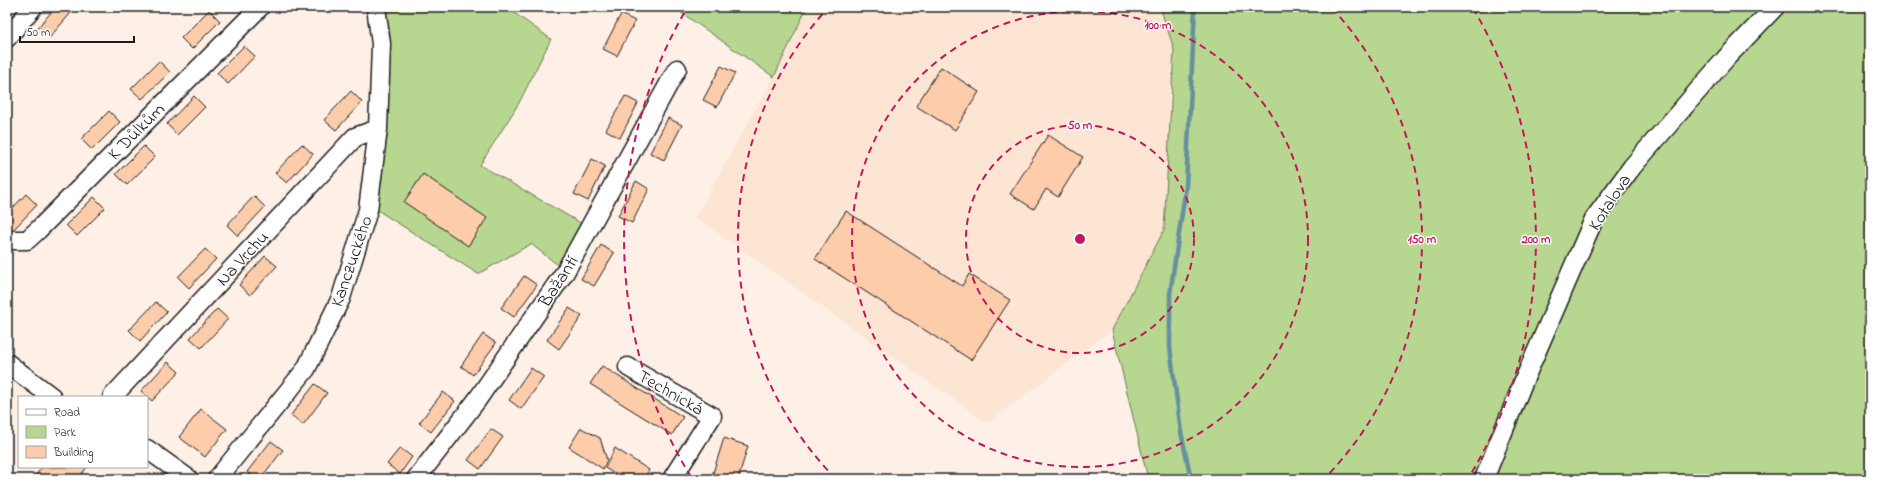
<svg xmlns="http://www.w3.org/2000/svg" width="1877" height="486" font-family="'Indie Flower',sans-serif">
	<style>
		.built { fill: #fde5d4 }
		.green { fill: #b7d68f; stroke: #6a7956 }
		.lines { fill: none; stroke-linecap: round; stroke-linejoin: round }
		.stream { stroke: #65909f; stroke-width: 4.5 }
		.building { fill: #fcccab; stroke: #1c1c1c }
		.minor-casing { stroke: #1c1c1c; stroke-width: 21 }
		.minor { stroke: #fff; stroke-width: 18 }
		.ring { fill: none; stroke: #c2185b; stroke-width: 2; stroke-dasharray: 7 5 }
		.labels { text-anchor: middle; stroke-width: 3; stroke-linejoin: round; paint-order: stroke }
		.street-label { font-size: 18px; fill: #1c1c1c; stroke: #fff }
		.centre { fill: #c2185b; stroke: #fff; stroke-width: 2 }
		.ring-label { font-size: 12px; text-anchor: middle; font-weight: bold; fill: #c2185b; stroke: #fff; stroke-width: 3; stroke-linejoin: round; paint-order: stroke }
	</style>
	<rect width="100%" height="100%" fill="#fef0e6"/>
	<filter id="ink" filterUnits="userSpaceOnUse"><feTurbulence type="fractalNoise" baseFrequency=".025" numOctaves="2"/><feDisplacementMap in="SourceGraphic" scale="8" xChannelSelector="R" yChannelSelector="G"/><feConvolveMatrix kernelMatrix="1 2 1 2 8 2 1 2 1" color-interpolation-filters="sRGB"/></filter>
	<g filter="url(#ink)">
		<!-- built -->
		<path class="built" d="M807,7h353l14,42 -10,181 -52,100 -125,93 -292,-206 79,-140z"/>
		<!-- green -->
		<path class="green" d="M382,7h129l-1,3 41,29 -32,64 -39,62 104,60 -25,41 -28,-22 -53,30 -104,-66z
			M673,7h134l-33,70z
			M1160,7h710v472h-722l-36,-149 52,-100 10,-181z"/>
		<g class="lines">
			<!-- stream -->
			<path class="stream" d="M1191,479l-10,-47 -11,-85v-53l16,-108 9,-179"/>
		</g>
		<!-- building -->
		<path class="building" d="M56,7h20l-26,30 -12,-10z
			M209,10l11,11 -28,28 -11,-11z
			M621,14l14,7 -18,35 -14,-7z
			M244,46l11,10 -27,28 -11,-11z
			M159,61l11,11 -28,27 -11,-10z
			M721,66l14,7 -18,34 -14,-7z
			M941,67l38,25 -24,38 -39,-24z
			M351,91l11,11 -26,28 -12,-10z
			M194,96l11,11 -28,28 -10,-11z
			M625,96l13,7 -18,35 -14,-8z
			M109,111l11,11 -28,28 -11,-11z
			M668,118l14,7 -18,35 -14,-7z
			M1048,135l35,22 -25,40 -12,-8 -12,20 -24,-15z
			M302,144l11,10 -26,29 -12,-10z
			M144,146l11,11 -28,28 -11,-11z
			M592,159l13,7 -17,35 -14,-7z
			M423,174l64,44 -19,28 -64,-44z
			M636,181l13,8 -17,34 -14,-7z
			M26,194l11,11 -24,25h-6v-16z
			M254,196l11,11 -27,29 -11,-11z
			M94,197l11,11 -28,28 -11,-11z
			M846,211l116,75 7,-12 41,26 -39,60 -156,-101z
			M601,245l13,8 -20,33 -13,-7z
			M205,249l11,10 -27,29 -11,-11z
			M265,256l12,10 -27,29 -11,-10z
			M524,276l13,9 -23,32 -13,-9z
			M156,302l11,10 -27,29 -11,-11z
			M569,308l13,8 -23,33 -12,-9z
			M217,309l11,10 -27,29 -11,-10z
			M483,334l13,9 -23,32 -12,-9z
			M168,362l11,10 -27,29 -11,-10z
			M602,366l81,51 -11,18 -82,-51z
			M531,368l13,9 -23,32 -12,-9z
			M315,384l12,9 -24,32 -12,-10z
			M443,392l12,9 -24,31 -12,-9z
			M201,409l26,20 -22,28 -26,-20z
			M581,428l19,10 7,22 -4,9 -34,-22z
			M491,429l12,8 -23,32 -12,-9z
			M724,438l24,8 -10,33h-27z
			M271,441l12,9 -23,29h-4l-9,-7z
			M400,448l12,9 -12,17 -13,-10z
			M615,448l34,22 -5,9h-22l-17,-11z
			M42,467h45l-9,12h-45z"/>
		<g class="lines">
			<!-- minor casing -->
			<g class="minor-casing">
				<path id="minor" d="M7,38l26,-31
					M7,240h20l11,-10 222,-223
					M7,363l45,34
					M628,367l84,49 -40,63
					M112,397l243,-260 23,-8
					M147,449l42,30
					M217,479l89,-110 35,-71 27,-88 10,-81 2,-54 1,-31 -5,-37
					M416,479l61,-79 88,-128 112,-203
					M1484,479l38,-94 72,-166 38,-52 95,-110 48,-50"/>
			</g>
			<!-- minor -->
			<use href="#minor" class="minor"/>
		</g>
	</g>
	<!-- distance rings -->
	<g class="ring">
		<circle cx="1080" cy="239" r="114"/>
		<circle cx="1080" cy="239" r="228"/>
		<path d="M836 479A342 342 0 0 1 828 8M1332 8A342 342 0 0 1 1324 479"/>
		<path d="M691 477A456 456 0 0 1 687 8M1473 8A456 456 0 0 1 1469 477"/>
	</g>
	<g class="labels">
		<!-- street labels -->
		<g class="street-label">
			<text transform="translate(136 131) rotate(-45)" y="6">K Důlkům</text>
			<text transform="translate(1609 202) rotate(-57)" y="6">Kotalova</text>
			<text transform="translate(242 258) rotate(-47)" y="6">Na Vrchu</text>
			<text transform="translate(351 261) rotate(-71)" y="6">Kanczuckého</text>
			<text transform="translate(558 281) rotate(-57)" y="6">Bažantí</text>
			<text transform="translate(671 392) rotate(30)" y="6">Technická</text>
		</g>
	</g>
	<circle cx="1080" cy="239" r="6" class="centre"/>
	<g class="ring-label">
		<text x="1158" y="29">100 m</text>
		<text x="1080" y="129">50 m</text>
		<text x="1422" y="243">150 m</text>
		<text x="1536" y="243">200 m</text>
	</g>
	<!-- margin -->
	<rect width="1877" height="486" fill="none" stroke="#fff" stroke-width="24"/>
	<rect x="12" y="12" width="1853" height="462" fill="none" stroke="#1c1c1c" stroke-width="1.5" filter="url(#ink)"/>
	<!-- legend -->
	<rect x="18" y="396" width="130" height="72" fill="#ffffff" stroke="#a4a4a4"/>
	<rect x="26" y="409" width="20" height="6" fill="#ffffff" stroke="#a4a4a4"/>
	<text x="54" y="416" font-size="12" fill="#1c1c1c">Road</text>
	<rect x="26" y="426" width="20" height="12" fill="#b7d68f" stroke="#a4a4a4"/>
	<text x="54" y="436" font-size="12" fill="#1c1c1c">Park</text>
	<rect x="26" y="446" width="20" height="12" fill="#fcccab" stroke="#a4a4a4"/>
	<text x="54" y="456" font-size="12" fill="#1c1c1c">Building</text>
	<!-- scale -->
	<path d="M20 36v6h114v-6" fill="none" stroke="#1c1c1c" stroke-width="2"/>
	<text x="26" y="36" font-size="12" fill="#1c1c1c" stroke="#ffffff" stroke-width="3" paint-order="stroke">50 m</text>
</svg>
